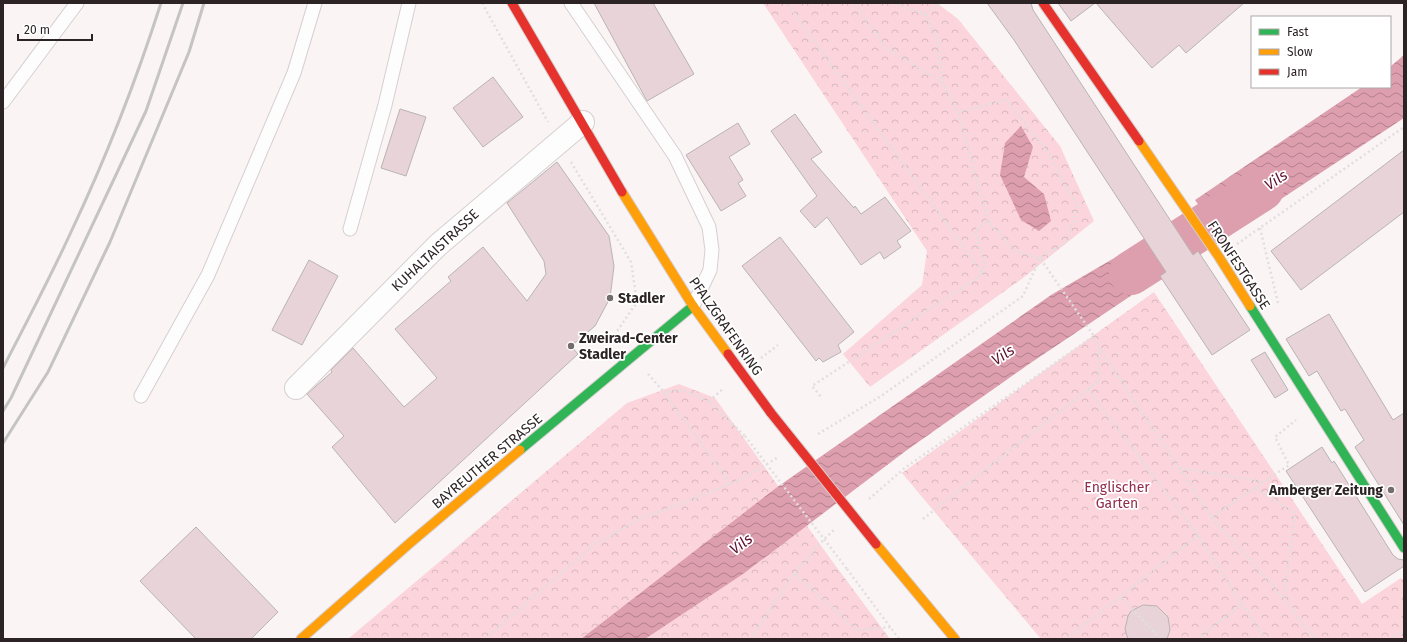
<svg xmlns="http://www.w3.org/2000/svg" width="1407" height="642" font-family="'Fira Sans',sans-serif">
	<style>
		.forest { fill: url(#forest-crowns) }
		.water { fill: url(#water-waves) }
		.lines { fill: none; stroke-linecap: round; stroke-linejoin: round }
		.river { stroke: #dd9eae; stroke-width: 44 }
		.building { fill: #e8d4d8; stroke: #b9b3b4 }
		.lane-casing { stroke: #d6cfd0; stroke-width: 15 }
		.street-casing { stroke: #d6cfd0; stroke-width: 24 }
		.fast-casing { stroke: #d6cfd0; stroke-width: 11 }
		.slow-casing { stroke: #d6cfd0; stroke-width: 11 }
		.jam-casing { stroke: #d6cfd0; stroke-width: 11 }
		.path { stroke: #e0dfdf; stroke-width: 2.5; stroke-dasharray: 2 3; stroke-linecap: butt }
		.lane { stroke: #fefdfe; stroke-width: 13 }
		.street { stroke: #fefdfe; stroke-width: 22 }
		.fast { stroke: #30b455; stroke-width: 9 }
		.slow { stroke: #ff9f0a; stroke-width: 9 }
		.jam { stroke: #e5322d; stroke-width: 9 }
		.rail { stroke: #c5c3c4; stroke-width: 3 }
		.jam-bridge-casing { stroke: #d6cfd0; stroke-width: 11; stroke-linecap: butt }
		.path-bridge { stroke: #e0dfdf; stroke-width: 2.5; stroke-dasharray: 2 3; stroke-linecap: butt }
		.jam-bridge { stroke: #e5322d; stroke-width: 9 }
		.poi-dot { fill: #746c6e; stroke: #fff; stroke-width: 1.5 }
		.labels { text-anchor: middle; stroke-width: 3.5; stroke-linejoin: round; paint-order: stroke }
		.street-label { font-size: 14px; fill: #2c2325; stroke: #fff }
		.poi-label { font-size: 14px; font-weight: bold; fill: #2c2325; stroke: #fff; text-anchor: start }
		.park-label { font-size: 14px; fill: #932b4d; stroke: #fff }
		.water-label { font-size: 15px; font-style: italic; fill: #5e0e2c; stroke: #fff }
	</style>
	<defs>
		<pattern id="forest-crowns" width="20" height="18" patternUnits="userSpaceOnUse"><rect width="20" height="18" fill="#fcd4dc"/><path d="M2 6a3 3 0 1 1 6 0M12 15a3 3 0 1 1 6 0" fill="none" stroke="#d8b6bd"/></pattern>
		<pattern id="water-waves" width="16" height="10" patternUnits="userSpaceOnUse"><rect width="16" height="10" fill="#dd9eae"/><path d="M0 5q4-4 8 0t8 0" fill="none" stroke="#b3808d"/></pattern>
	</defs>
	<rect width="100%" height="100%" fill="#faf4f5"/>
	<!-- forest -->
	<path class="forest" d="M763,3h174l21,16 102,127 34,75 -71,57 -153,109 -27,-33 79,-69 5,-34z
		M1154,292l208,312 39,-26 3,3v58h-363l-139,-166z
		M679,384l36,14 120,167 55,74h-542l279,-236z"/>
	<!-- water -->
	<path class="water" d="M1404,55v63l-182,120 -27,-38 167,-113h28v-20z
		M1021,126l12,21 -9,30 20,17 7,27 -12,10 -18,-11 -21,-45 5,-32z
		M1145,240l20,33 -133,89 -125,88 -164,124 -98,65h-64l195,-151 275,-193z"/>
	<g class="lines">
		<!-- river -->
		<path class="river" d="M1131,273l131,-84"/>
	</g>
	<!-- building -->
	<path class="building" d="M594,3h59l41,71 -47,27z
		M987,3h44l2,7 160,245 5,-4 52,79 -38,25 -52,-79 6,-4 -152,-232z
		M1058,3h37l-24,18z
		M1096,3h148l-58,50 -7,-8 -27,23z
		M493,77l30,40 -40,30 -30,-39z
		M400,109l26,8 -20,59 -25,-8z
		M795,114l27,38 -11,7 43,49 1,-2 6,8 24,-17 26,34 -14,10 4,6 -17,12 -4,-7 -19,13 -34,-48 -12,11 -15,-17 17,-15 -46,-65z
		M738,123l12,21 -21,13 14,23 -5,3 8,13 -25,15 -35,-56z
		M1404,150v62l-103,78 -30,-39z
		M557,162l52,74 5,30 -4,32 -15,28 -24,20 7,8 -183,169 -63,-76 12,-11 -37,-42 25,-22 -1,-2 22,-22 51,59 33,-29 -42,-49 56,-48 -3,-4 35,-30 44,54 19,-27 -2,-13 -37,-58z
		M780,237l74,95 -16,13 3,7 -18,10 -4,-4 -3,3 -74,-95z
		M309,260l29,16 -36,69 -30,-15z
		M1329,314l64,106 11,-7v112l-49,-78 9,-7 -19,-31 -4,2 -24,-40 -8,5 -23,-37z
		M1265,352l23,38 -13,8 -24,-38z
		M1322,447l10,16 2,-2 59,94 5,4 6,1v6l-39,26 -79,-121z
		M196,527l82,85 -27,27h-55l-56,-58z
		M1143,605l14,1 11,11 2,13 -3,9h-39l-3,-10 3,-13 3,-5z"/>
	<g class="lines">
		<!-- lane casing -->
		<g class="lane-casing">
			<path id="lane" d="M571,3l104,153 34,71 3,23 -2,20 -17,36
				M3,102l74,-99
				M350,229l35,-124 24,-102
				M141,396l67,-121 86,-202 21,-70"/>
		</g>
		<!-- street casing -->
		<g class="street-casing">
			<path id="street" d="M296,388l142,-143 145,-123"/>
		</g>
		<!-- fast casing -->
		<g class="fast-casing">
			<path id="fast" d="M1250,306l154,242
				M520,450l173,-144"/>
		</g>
		<!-- slow casing -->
		<g class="slow-casing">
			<path id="slow" d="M1139,141l80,116 31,49
				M622,192l71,114 35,48
				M876,544l79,95
				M301,639l109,-96 110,-93"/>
		</g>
		<!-- jam casing -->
		<g class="jam-casing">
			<path id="jam" d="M512,3l110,189
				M1043,3l96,138
				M728,354l43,59"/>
		</g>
		<!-- path -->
		<path class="path" d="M482,3l66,119
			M787,3l196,271 -171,112 9,11
			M855,3l31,45 56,34 16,30 30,109 27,30 25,7 54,78 5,11 115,173 70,78 30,41
			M892,3l33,11 12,25 5,43
			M925,14l16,-11
			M571,162l60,100 6,40 -24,35 3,2
			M1260,228l18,75
			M1237,244l167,-117
			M983,273l1,-12 -9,-30 13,-10
			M761,358l17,-13
			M648,374l16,18 66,92
			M1088,389l11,-8v-33
			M664,392l19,-2 26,11 36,35
			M709,401l15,-13
			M818,434l63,-38 142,-100 17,-38 25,-15 13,-36 -32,-57 -40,-50 -48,12
			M1180,468l84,14
			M1255,488l40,25 -11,85
			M869,499l37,-32 188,-131
			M1212,517l77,-52 -14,-28 21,-17
			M923,519l165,-130 110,146 67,104
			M847,569l52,70
			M795,574l62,56 35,-3
			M1121,598l40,41
			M485,639l111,-96 48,-26 26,-9 68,-27 39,-23
			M751,639c25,-38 49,-79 83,-109
			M1067,639l131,-104
			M1197,639l46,-36
			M1392,639l10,-7"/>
		<!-- lane -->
		<use href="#lane" class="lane"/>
		<!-- street -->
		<use href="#street" class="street"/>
		<!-- fast -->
		<use href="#fast" class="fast"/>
		<!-- slow -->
		<use href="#slow" class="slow"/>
		<!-- jam -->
		<use href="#jam" class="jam"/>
		<!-- rail -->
		<path class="rail" d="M3,368c23,-45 47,-90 68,-136 35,-74 65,-151 90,-229
			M3,411l8,-13 135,-287 37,-108
			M3,443l45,-71 62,-130 79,-190 15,-49"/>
		<!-- jam-bridge casing -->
		<g class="jam-bridge-casing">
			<path id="jam-bridge" d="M771,413l105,131"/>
		</g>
		<!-- path-bridge -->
		<path class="path-bridge" d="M745,436l102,133"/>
		<!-- jam-bridge -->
		<use href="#jam-bridge" class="jam-bridge"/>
	</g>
	<!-- markers -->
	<g class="poi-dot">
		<circle cx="610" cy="298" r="4"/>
		<circle cx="571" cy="346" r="4"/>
		<circle cx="1391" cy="490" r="4"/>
	</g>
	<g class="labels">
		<!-- street labels -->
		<g class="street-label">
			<text transform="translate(435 250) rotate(-43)" y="5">KUHALTAISTRASSE</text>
			<text transform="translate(1239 265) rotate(57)" y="5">FRONFESTGASSE</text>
			<text transform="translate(726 326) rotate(55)" y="5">PFALZGRAFENRING</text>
			<text transform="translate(487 461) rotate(-40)" y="5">BAYREUTHER STRASSE</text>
		</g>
		<!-- poi labels -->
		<g class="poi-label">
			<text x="618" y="303">Stadler</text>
			<text x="579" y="343">Zweirad-Center<tspan x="579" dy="16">Stadler</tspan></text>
			<text x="1383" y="495" text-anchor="end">Amberger Zeitung</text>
		</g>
		<!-- park labels -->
		<g class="park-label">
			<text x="1117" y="492">Englischer<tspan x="1117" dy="16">Garten</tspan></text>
		</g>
		<!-- water labels -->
		<g class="water-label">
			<text transform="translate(1276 180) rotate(-33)" y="5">Vils</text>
			<text transform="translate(1003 355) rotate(-33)" y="5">Vils</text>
			<text transform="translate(741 544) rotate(-37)" y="5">Vils</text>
		</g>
	</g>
	<!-- border -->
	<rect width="1407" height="642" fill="none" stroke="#2c2325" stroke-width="8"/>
	<!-- legend -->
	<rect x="1251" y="16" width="140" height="72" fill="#ffffff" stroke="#aba7a8"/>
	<rect x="1259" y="29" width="20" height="6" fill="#30b455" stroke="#aba7a8"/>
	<text x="1287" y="36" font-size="12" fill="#2c2325">Fast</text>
	<rect x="1259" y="49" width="20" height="6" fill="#ff9f0a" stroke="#aba7a8"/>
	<text x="1287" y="56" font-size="12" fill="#2c2325">Slow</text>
	<rect x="1259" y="69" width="20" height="6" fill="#e5322d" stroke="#aba7a8"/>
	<text x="1287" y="76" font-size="12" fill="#2c2325">Jam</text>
	<!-- scale -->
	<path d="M18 34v6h74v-6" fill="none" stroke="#2c2325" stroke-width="2"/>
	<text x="24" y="34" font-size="12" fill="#2c2325" stroke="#ffffff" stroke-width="3" paint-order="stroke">20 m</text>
</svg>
